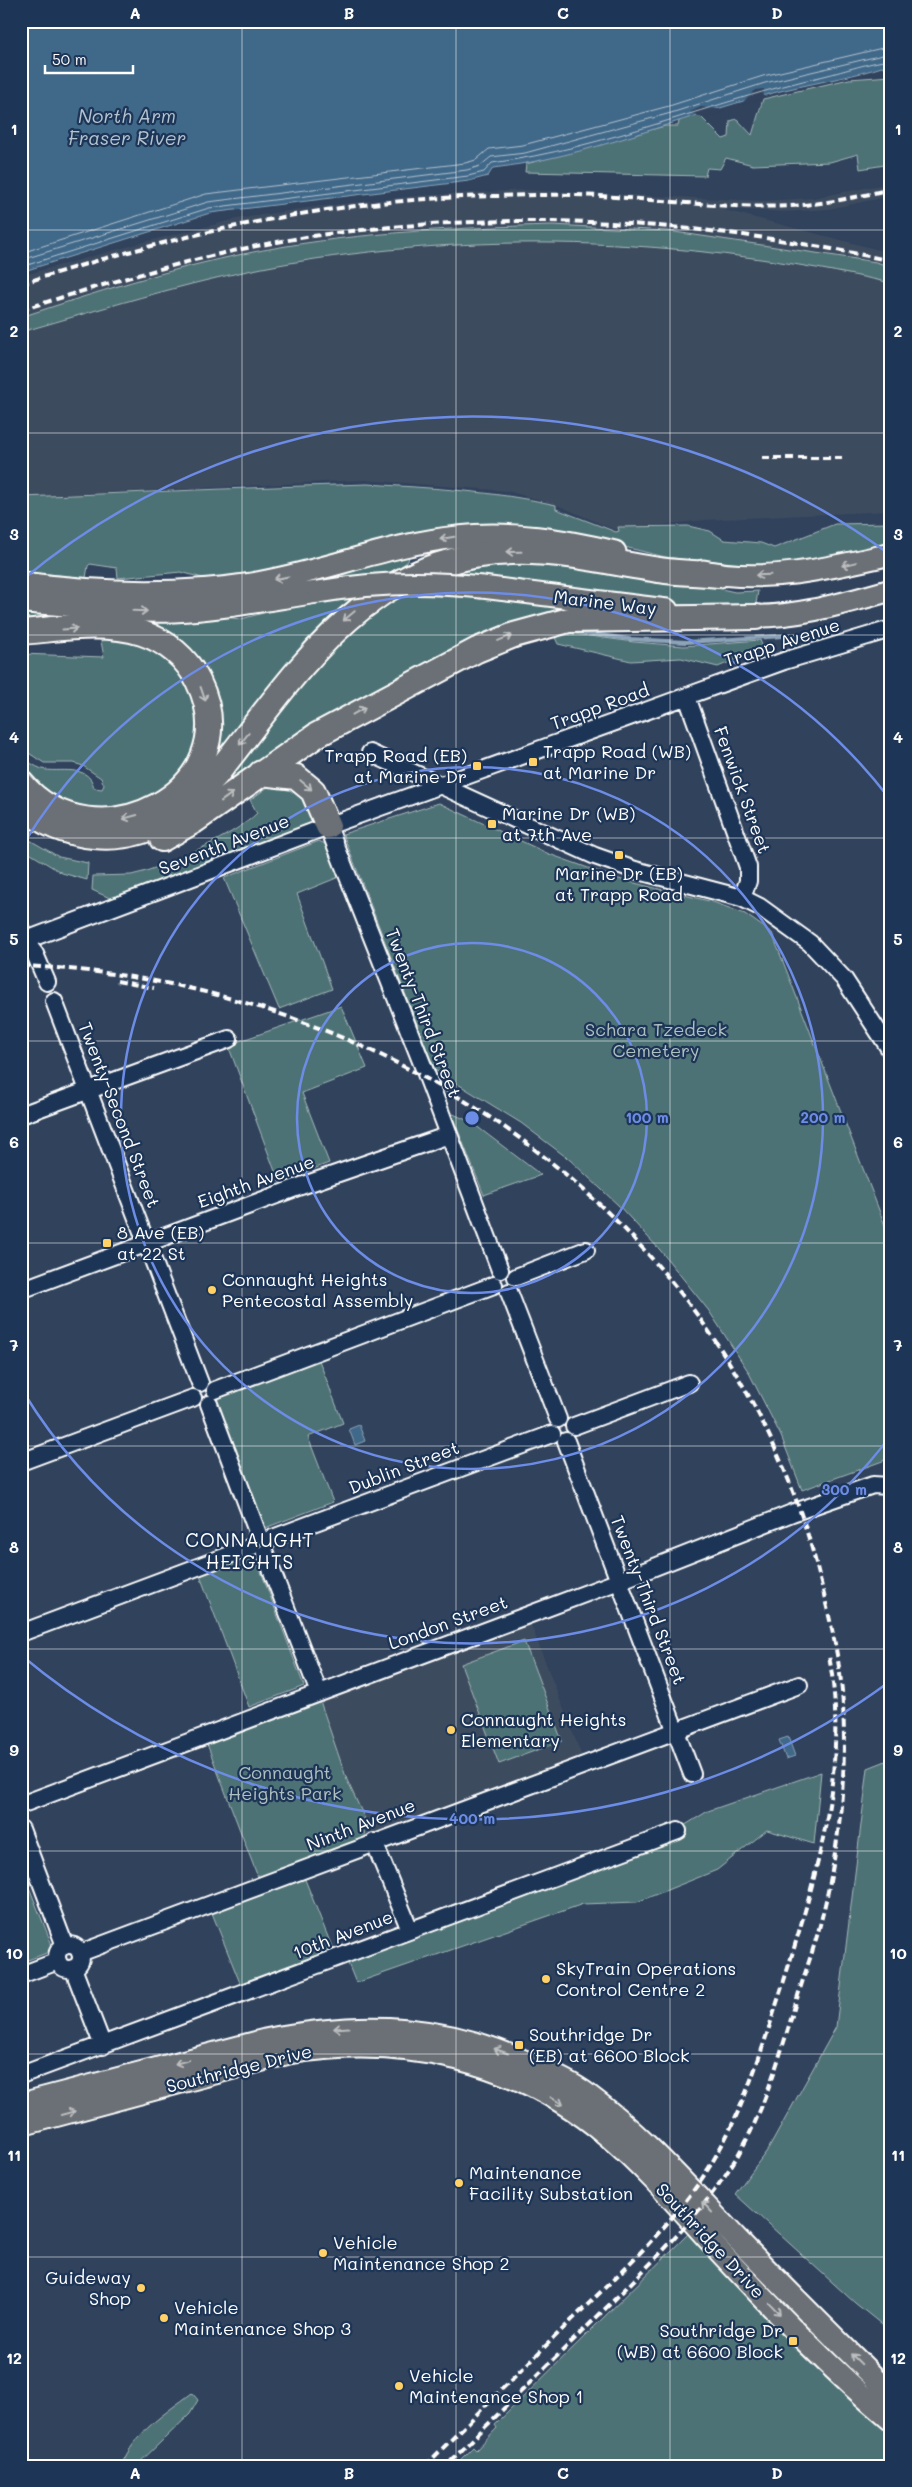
<svg xmlns="http://www.w3.org/2000/svg" width="912" height="2487" font-family="Mali,sans-serif">
	<style>
		.built { fill: #3d4b5f }
		.green { fill: #4d7274; stroke: #a6b8ba }
		.water { fill: #416889; stroke: #8da4b8 }
		.pier { fill: #30425c }
		.lines { fill: none; stroke-linecap: round; stroke-linejoin: round }
		.shore { stroke: #b3c3d0; stroke-width: 1 }
		.stream { stroke: #8da4b8; stroke-width: 4 }
		.minor-casing { stroke: #fff; stroke-width: 20 }
		.major-casing { stroke: #fff; stroke-width: 25 }
		.highway-casing { stroke: #fff; stroke-width: 28 }
		.minor { stroke: #1d3557; stroke-width: 16 }
		.major { stroke: #6b6f74; stroke-width: 21 }
		.highway { stroke: #6b6f74; stroke-width: 24 }
		.rail { stroke: #fff; stroke-width: 4; stroke-dasharray: 8 4; stroke-linecap: butt }
		.major-bridge-casing { stroke: #fff; stroke-width: 25; stroke-linecap: butt }
		.major-bridge { stroke: #6b6f74; stroke-width: 21 }
		.oneway { stroke: #bcbec0 }
		.grid { fill: none; stroke: #fff; stroke-width: 1; stroke-opacity: 0.55 }
		.ring { fill: none; stroke: #6c8ce6; stroke-width: 2.5 }
		.poi-dot { fill: #ffd166; stroke: #1d3557; stroke-width: 2 }
		.labels { text-anchor: middle; stroke-width: 4.5; stroke-linejoin: round; paint-order: stroke }
		.street-label { font-size: 18px; fill: #fff; stroke: #1d3557 }
		.poi-label { font-size: 18px; fill: #fff; stroke: #1d3557; text-anchor: start }
		.park-label { font-size: 18px; fill: #afc0c0; stroke: #1d3557 }
		.water-label { font-size: 19px; font-style: italic; fill: #b3c3d0; stroke: #1d3557 }
		.neighbourhood-label { font-size: 19px; letter-spacing: 1px; fill: #fff; stroke: #1d3557 }
		.centre { fill: #6c8ce6; stroke: #1d3557; stroke-width: 2.5 }
		.ring-label { font-size: 15px; text-anchor: middle; font-weight: bold; fill: #6c8ce6; stroke: #1d3557; stroke-width: 4.5; stroke-linejoin: round; paint-order: stroke }
		.neatline { fill: none; stroke: #fff; stroke-width: 2 }
		.grid-label { font-size: 16px; text-anchor: middle; font-weight: bold; fill: #fff }
	</style>
	<rect width="100%" height="100%" fill="#30425c"/>
	<filter id="ink" filterUnits="userSpaceOnUse"><feTurbulence type="fractalNoise" baseFrequency=".02" numOctaves="2"/><feDisplacementMap in="SourceGraphic" scale="10" xChannelSelector="R" yChannelSelector="G"/><feConvolveMatrix kernelMatrix="1 2 1 2 8 2 1 2 1" color-interpolation-filters="sRGB"/></filter>
	<g filter="url(#ink)">
		<!-- built -->
		<path class="built" d="M891,183v13l-62,13 -43,3 -65,-3 170,44v258l-186,9 -90,10 -58,-25 -50,-14 -142,-11 -344,17v-221l123,-34 92,-23 70,-11 107,-12 111,-6 239,11 50,-3z
			M530,1622l53,137 -217,79 -46,-137z"/>
		<!-- green -->
		<path class="green" d="M891,76v88l-31,5 -2,-15 -28,8 -77,3 -27,-7 -6,11 -13,-1 -2,8 -180,-4 1,-8 139,-38h13l2,-9 10,-5 11,5 22,22 6,-2 1,-16 7,-2 15,16 11,-36 86,-20z
			M552,225l116,6 208,31 15,5v16c-196,-44 -397,-53 -595,-21 -93,15 -184,44 -275,70v-15c73,-24 147,-48 222,-63 102,-21 206,-26 309,-29z
			M367,484c64,4 128,7 189,21v4l60,23 3,-1 -1,-4 70,-1 22,5 14,9 37,3 13,5 61,-24 56,-1v20l-75,17 -35,5 -41,1 -75,-9 -85,-21 -262,24 -56,12 -56,7 -25,-7 -63,6 -1,-10 -27,-4 -2,2 -2,12 -65,-7v-74c116,-4 231,-10 346,-13z
			M409,556l-1,5 -25,19 -176,193c13,-60 18,-74 -22,-124l-164,-26v-13l193,6 27,3 67,-18 -215,-5z
			M501,560l166,17 68,15 23,-1 -2,13 -5,3h-34l-49,-3 -113,10 -352,192 107,-141 102,-82z
			M552,631l82,11 50,4 76,-6 3,8 -45,19 -37,-9 -50,3 -73,-17z
			M100,636l49,10 28,20 21,36 2,35 -18,41 -42,27 -16,-1 -16,4h-17l-33,-9 -37,-27v-16c6,5 13,10 21,13 16,5 47,-7 52,19l8,1 2,-4 -3,-7 -18,-12 -9,-3h-30l-23,-15v-94l83,3z
			M272,784l27,3 14,37 -201,75 -20,-9 1,-14 38,-1 12,-3c29,-9 94,-38 114,-59l-7,-13z
			M439,803l110,51 73,26 91,22 32,12 27,19 119,308v217l-89,32 -21,-54 -33,-65 -39,-60 -49,-61 -42,-45 -48,-45 -49,-37 -86,-53 -92,-236z
			M21,835l38,22 29,6 -1,17 -25,-7 -41,-25z
			M319,841l8,4 12,32 -42,17 35,95 -53,20 -55,-131z
			M341,1006l26,62 -65,25 27,70 -50,19 -51,-137z
			M451,1113l20,9 70,53 -57,20z
			M317,1355l26,68 -35,14 25,65 -73,28 -51,-134z
			M254,1553l50,133 -55,21 -50,-134z
			M524,1641l38,100 -63,23 -38,-100z
			M320,1701l27,79 18,39 -4,2 5,17 -107,42 -52,-136z
			M891,1759v573l-36,-29 -120,-109 34,-46 67,-121 32,-259z
			M821,1772l-7,72 -47,-14 -50,40 -80,32 -54,2 -227,79 -11,-27 311,-113 52,-32z
			M21,1867l31,78 -3,7 -21,8 -7,-19z
			M304,1877l30,75 -92,36 -30,-75z
			M691,2231l200,199v36h-437l19,-19 3,3 21,-22 -2,-3z
			M192,2393l6,7 -8,14 -54,52h-15c14,-34 43,-52 71,-73z"/>
		<!-- water -->
		<path class="water" d="M21,21h870v43c-40,14 -82,19 -122,30 -92,24 -181,63 -276,74l-5,8 -19,5 -259,32 -189,59z
			M359,1425l6,16 -10,4 -6,-16z
			M788,1737l7,19 -9,3 -7,-19z"/>
		<!-- pier -->
		<path class="pier" d="M764,89l-1,9 -23,7 15,-15z
			M701,107l22,3 1,1 -22,7 -12,-6z"/>
		<g class="lines">
			<!-- shore -->
			<path class="shore" d="M21,253l185,-59 259,-31 11,-3 13,-11 34,-4 146,-39 94,-30 128,-30
				M21,260l187,-58 259,-32 13,-4 11,-9 34,-4 146,-40 94,-30 126,-30
				M21,267l188,-59 259,-32 16,-4 8,-9c114,-15 221,-62 332,-87 21,-5 46,-14 67,-16"/>
			<!-- stream -->
			<path class="stream" d="M569,631l60,8 57,3 112,-7"/>
			<!-- minor casing -->
			<g class="minor-casing">
				<path id="minor" d="M687,697l61,170v14l-6,17
					M370,753l225,103 40,14 107,28 18,9 50,36 34,36 47,72
					M328,826l97,245 75,199
					M21,929l4,12 10,13 12,28
					M21,942l307,-116 456,-165 107,-32
					M54,1001l146,382
					M21,1115l208,-76
					M516,1277l70,-27
					M21,1290l280,-104 148,-51
					M509,1292l49,127
					M215,1390l279,-105
					M209,1404l49,130
					M574,1426l115,-43
					M566,1441l126,333
					M21,1462l172,-64
					M270,1539l282,-105
					M265,1553l54,140
					M21,1633l230,-86
					M23,1804l596,-223 173,-68 81,-28 15,1 3,2
					M21,1829l44,117
					M374,1842l36,88
					M57 1957a12 12 0 1 1 24 0a12 12 0 1 1-24 0Z
					M80,1953l719,-268
					M73,1968l30,78
					M21,1975l37,-14
					M21,2075l657,-244"/>
			</g>
			<!-- major casing -->
			<g class="major-casing">
				<path id="major" d="M703,571c61,13 128,-3 188,-17
					M21,583c77,10 153,13 230,1 70,-11 136,-40 207,-47 53,-6 105,3 157,15
					M482,587l185,23
					M21,602c51,2 102,11 153,9 48,-2 96,-12 144,-19
					M740,616c51,3 102,-12 151,-26
					M21,2104l244,-64c99,-20 183,-17 276,29 15,7 33,15 47,26 57,42 102,95 151,146 50,52 101,102 152,153
					M21,2125l268,-72c114,-19 230,7 319,83 41,35 76,77 113,117 54,58 109,116 170,167"/>
			</g>
			<!-- highway casing -->
			<g class="highway-casing">
				<path id="highway" d="M21,632c39,-3 83,-11 121,1 24,8 45,25 56,48 54,109 -104,190 -177,102
					M261,773l35,4 17,14 15,35
					M21,805c41,36 104,43 150,12 17,-11 31,-27 45,-42 87,-110 156,-228 315,-223 45,1 90,13 135,19 18,2 35,2 53,4
					M162,839l32,-18 123,-86 160,-85 37,-15 55,-15 187,-3"/>
			</g>
			<!-- minor -->
			<use href="#minor" class="minor"/>
			<!-- major -->
			<use href="#major" class="major"/>
			<!-- highway -->
			<use href="#highway" class="highway"/>
			<!-- rail -->
			<path class="rail" d="M21,284c155,-50 314,-86 477,-88 34,-1 68,-2 102,0 63,4 127,13 190,10 34,-2 68,-9 101,-17
				M21,310c96,-30 193,-59 292,-74 193,-27 388,-17 578,25
				M762,458h81
				M21,966c359,13 703,244 796,601 10,40 21,82 25,124 6,76 -2,156 -21,230 -7,28 -17,54 -25,81 -13,44 -26,88 -45,129 -35,71 -92,124 -147,179 -53,52 -106,104 -158,156
				M117,981l37,7
				M425,2466c51,-51 101,-101 152,-151 42,-41 85,-81 119,-128 43,-60 64,-131 86,-200 33,-106 68,-218 47,-331"/>
			<!-- major-bridge casing -->
			<g class="major-bridge-casing">
				<path id="major-bridge" d="M318,592c55,-10 108,-11 164,-5"/>
			</g>
			<!-- major-bridge -->
			<use href="#major-bridge" class="major-bridge"/>
		</g>
		<!-- one-way arrows -->
		<defs><path id="oneway-shaft" d="M-6 0H5M1.5-3L5.5 0L1.5 3" fill="none" stroke-width="1.6" stroke-linecap="round" stroke-linejoin="round" transform="scale(1.25)"/></defs>
		<g class="oneway">
			<use href="#oneway-shaft" transform="translate(447 538) rotate(171)"/>
			<use href="#oneway-shaft" transform="translate(514 552) rotate(179)"/>
			<use href="#oneway-shaft" transform="translate(849 564) rotate(167)"/>
			<use href="#oneway-shaft" transform="translate(763 575) rotate(178)"/>
			<use href="#oneway-shaft" transform="translate(281 578) rotate(169)"/>
			<use href="#oneway-shaft" transform="translate(140 611) rotate(2)"/>
			<use href="#oneway-shaft" transform="translate(349 616) rotate(140)"/>
			<use href="#oneway-shaft" transform="translate(70 629) rotate(-4)"/>
			<use href="#oneway-shaft" transform="translate(505 638) rotate(-23)"/>
			<use href="#oneway-shaft" transform="translate(203 694) rotate(71)"/>
			<use href="#oneway-shaft" transform="translate(359 711) rotate(-29)"/>
			<use href="#oneway-shaft" transform="translate(244 739) rotate(128)"/>
			<use href="#oneway-shaft" transform="translate(306 785) rotate(40)"/>
			<use href="#oneway-shaft" transform="translate(227 797) rotate(-36)"/>
			<use href="#oneway-shaft" transform="translate(130 817) rotate(165)"/>
			<use href="#oneway-shaft" transform="translate(341 2028) rotate(176)"/>
			<use href="#oneway-shaft" transform="translate(501 2051) rotate(-161)"/>
			<use href="#oneway-shaft" transform="translate(182 2062) rotate(165)"/>
			<use href="#oneway-shaft" transform="translate(557 2101) rotate(30)"/>
			<use href="#oneway-shaft" transform="translate(68 2113) rotate(-15)"/>
			<use href="#oneway-shaft" transform="translate(707 2207) rotate(-133)"/>
			<use href="#oneway-shaft" transform="translate(775 2309) rotate(46)"/>
			<use href="#oneway-shaft" transform="translate(856 2359) rotate(-135)"/>
		</g>
	</g>
	<!-- grid -->
	<path class="grid" d="M242,21v2445M456,21v2445M670,21v2445M21,230h870M21,433h870M21,635h870M21,838h870M21,1041h870M21,1243h870M21,1446h870M21,1649h870M21,1851h870M21,2054h870M21,2257h870"/>
	<!-- distance rings -->
	<g class="ring">
		<circle cx="472" cy="1118" r="175"/>
		<circle cx="472" cy="1118" r="351"/>
		<path d="M889 1438A526 526 0 0 1 24 1393M24 843A526 526 0 0 1 889 798"/>
		<path d="M889 1682A701 701 0 0 1 21 1655M21 581A701 701 0 0 1 889 554"/>
	</g>
	<!-- markers -->
	<g class="poi-dot">
		<rect x="528" y="757" width="10" height="10" rx="2.5"/>
		<rect x="472" y="761" width="10" height="10" rx="2.5"/>
		<rect x="487" y="819" width="10" height="10" rx="2.5"/>
		<rect x="614" y="850" width="10" height="10" rx="2.5"/>
		<rect x="102" y="1238" width="10" height="10" rx="2.5"/>
		<circle cx="212" cy="1290" r="5"/>
		<circle cx="451" cy="1730" r="5"/>
		<circle cx="546" cy="1979" r="5"/>
		<rect x="514" y="2040" width="10" height="10" rx="2.5"/>
		<circle cx="459" cy="2183" r="5"/>
		<circle cx="323" cy="2253" r="5"/>
		<circle cx="141" cy="2288" r="5"/>
		<circle cx="164" cy="2318" r="5"/>
		<rect x="788" y="2336" width="10" height="10" rx="2.5"/>
		<circle cx="399" cy="2386" r="5"/>
	</g>
	<g class="labels">
		<!-- street labels -->
		<g class="street-label">
			<text transform="translate(605 603) rotate(7)" y="6">Marine Way</text>
			<text transform="translate(782 643) rotate(-18)" y="6">Trapp Avenue</text>
			<text transform="translate(600 707) rotate(-20)" y="6">Trapp Road</text>
			<text transform="translate(742 790) rotate(70)" y="6">Fenwick Street</text>
			<text transform="translate(224 845) rotate(-21)" y="6">Seventh Avenue</text>
			<text transform="translate(423 1013) rotate(69)" y="6">Twenty-Third Street</text>
			<text transform="translate(119 1115) rotate(69)" y="6">Twenty-Second Street</text>
			<text transform="translate(256 1182) rotate(-20)" y="6">Eighth Avenue</text>
			<text transform="translate(404 1468) rotate(-21)" y="6">Dublin Street</text>
			<text transform="translate(648 1600) rotate(69)" y="6">Twenty-Third Street</text>
			<text transform="translate(448 1623) rotate(-20)" y="6">London Street</text>
			<text transform="translate(361 1825) rotate(-21)" y="6">Ninth Avenue</text>
			<text transform="translate(343 1935) rotate(-21)" y="6">10th Avenue</text>
			<text transform="translate(239 2069) rotate(-14)" y="6">Southridge Drive</text>
			<text transform="translate(710 2241) rotate(47)" y="6">Southridge Drive</text>
		</g>
		<!-- poi labels -->
		<g class="poi-label">
			<text x="543" y="758">Trapp Road (WB)<tspan x="543" dy="21">at Marine Dr</tspan></text>
			<text x="467" y="762" text-anchor="end">Trapp Road (EB)<tspan x="467" dy="21">at Marine Dr</tspan></text>
			<text x="502" y="820">Marine Dr (WB)<tspan x="502" dy="21">at 7th Ave</tspan></text>
			<text x="619" y="880" text-anchor="middle">Marine Dr (EB)<tspan x="619" dy="21">at Trapp Road</tspan></text>
			<text x="117" y="1239">8 Ave (EB)<tspan x="117" dy="21">at 22 St</tspan></text>
			<text x="222" y="1286">Connaught Heights<tspan x="222" dy="21">Pentecostal Assembly</tspan></text>
			<text x="461" y="1726">Connaught Heights<tspan x="461" dy="21">Elementary</tspan></text>
			<text x="556" y="1975">SkyTrain Operations<tspan x="556" dy="21">Control Centre 2</tspan></text>
			<text x="529" y="2041">Southridge Dr<tspan x="529" dy="21">(EB) at 6600 Block</tspan></text>
			<text x="469" y="2179">Maintenance<tspan x="469" dy="21">Facility Substation</tspan></text>
			<text x="333" y="2249">Vehicle<tspan x="333" dy="21">Maintenance Shop 2</tspan></text>
			<text x="131" y="2284" text-anchor="end">Guideway<tspan x="131" dy="21">Shop</tspan></text>
			<text x="174" y="2314">Vehicle<tspan x="174" dy="21">Maintenance Shop 3</tspan></text>
			<text x="783" y="2337" text-anchor="end">Southridge Dr<tspan x="783" dy="21">(WB) at 6600 Block</tspan></text>
			<text x="409" y="2382">Vehicle<tspan x="409" dy="21">Maintenance Shop 1</tspan></text>
		</g>
		<!-- park labels -->
		<g class="park-label">
			<text x="656" y="1036">Schara Tzedeck<tspan x="656" dy="21">Cemetery</tspan></text>
			<text x="285" y="1779">Connaught<tspan x="285" dy="21">Heights Park</tspan></text>
		</g>
		<!-- water labels -->
		<g class="water-label">
			<text x="127" y="123">North Arm<tspan x="127" dy="22">Fraser River</tspan></text>
		</g>
		<!-- neighbourhood labels -->
		<g class="neighbourhood-label">
			<text x="250" y="1547">CONNAUGHT<tspan x="250" dy="22">HEIGHTS</tspan></text>
		</g>
	</g>
	<circle cx="472" cy="1118" r="8" class="centre"/>
	<g class="ring-label">
		<text x="647" y="1123">100 m</text>
		<text x="823" y="1123">200 m</text>
		<text x="844" y="1495">300 m</text>
		<text x="472" y="1824">400 m</text>
	</g>
	<!-- margin -->
	<rect width="912" height="2487" fill="none" stroke="#1d3557" stroke-width="55"/>
	<!-- scale -->
	<path d="M45 65v8h88v-8" fill="none" stroke="#ffffff" stroke-width="2.5"/>
	<text x="52" y="65" font-size="15" fill="#ffffff" stroke="#1d3557" stroke-width="4" paint-order="stroke">50 m</text>
	<rect x="28" y="28" width="856" height="2432" class="neatline"/>
	<g class="grid-label">
		<text x="135" y="19">A</text>
		<text x="349" y="19">B</text>
		<text x="563" y="19">C</text>
		<text x="777" y="19">D</text>
		<text x="14" y="135">1</text>
		<text x="898" y="135">1</text>
		<text x="14" y="337">2</text>
		<text x="898" y="337">2</text>
		<text x="14" y="540">3</text>
		<text x="898" y="540">3</text>
		<text x="14" y="743">4</text>
		<text x="898" y="743">4</text>
		<text x="14" y="945">5</text>
		<text x="898" y="945">5</text>
		<text x="14" y="1148">6</text>
		<text x="898" y="1148">6</text>
		<text x="14" y="1351">7</text>
		<text x="898" y="1351">7</text>
		<text x="14" y="1553">8</text>
		<text x="898" y="1553">8</text>
		<text x="14" y="1756">9</text>
		<text x="898" y="1756">9</text>
		<text x="14" y="1959">10</text>
		<text x="898" y="1959">10</text>
		<text x="14" y="2161">11</text>
		<text x="898" y="2161">11</text>
		<text x="14" y="2364">12</text>
		<text x="898" y="2364">12</text>
		<text x="135" y="2479">A</text>
		<text x="349" y="2479">B</text>
		<text x="563" y="2479">C</text>
		<text x="777" y="2479">D</text>
	</g>
</svg>
